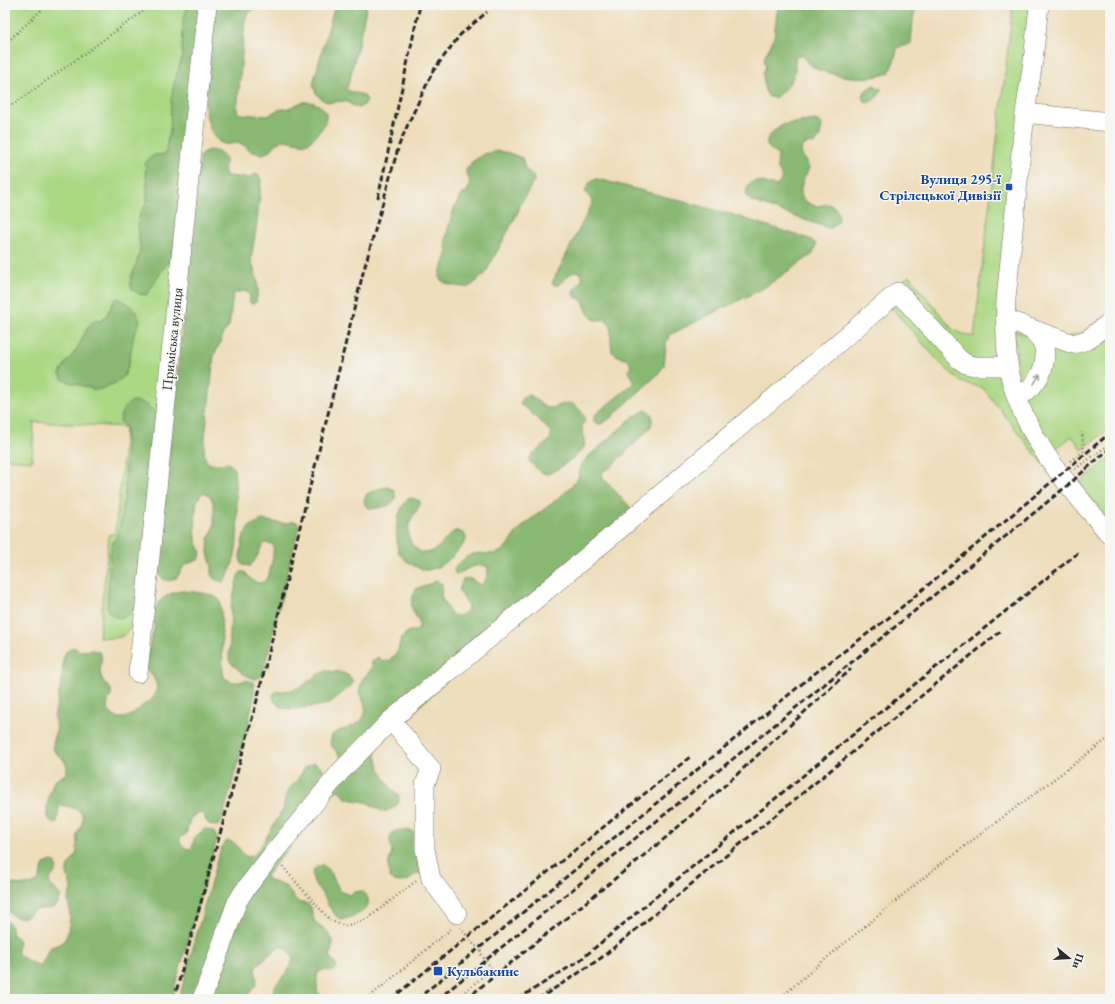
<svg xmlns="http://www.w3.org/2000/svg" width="1115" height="1004" font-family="'EB Garamond',serif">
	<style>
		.green { fill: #acd884; stroke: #6c8258 }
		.forest { fill: #89b872; stroke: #5a724e }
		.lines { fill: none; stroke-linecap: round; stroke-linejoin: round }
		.minor-casing { stroke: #6f695d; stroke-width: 20 }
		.path { stroke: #6f695d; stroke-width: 2.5; stroke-dasharray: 1 3; stroke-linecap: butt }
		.minor { stroke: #fff; stroke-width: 19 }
		.rail { stroke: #2b2b2b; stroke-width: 3; stroke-dasharray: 6 3; stroke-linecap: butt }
		.oneway { stroke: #a0a0a0 }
		.transit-dot { fill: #1a4fb4; stroke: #f6f6f2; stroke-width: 1.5 }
		.labels { text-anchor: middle; stroke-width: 3; stroke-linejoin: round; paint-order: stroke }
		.transit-label { font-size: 14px; font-weight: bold; fill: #164399; stroke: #f6f6f2; text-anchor: end }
		.street-label { font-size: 14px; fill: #2b2b2b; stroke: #f6f6f2 }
	</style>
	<rect width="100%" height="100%" fill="#f6f6f2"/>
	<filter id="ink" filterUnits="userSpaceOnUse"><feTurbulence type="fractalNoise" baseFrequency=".025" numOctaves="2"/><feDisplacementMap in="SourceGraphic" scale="8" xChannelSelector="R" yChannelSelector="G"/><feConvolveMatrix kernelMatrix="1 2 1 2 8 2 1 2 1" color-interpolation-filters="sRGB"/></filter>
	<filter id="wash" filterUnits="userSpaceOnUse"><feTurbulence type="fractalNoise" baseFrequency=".012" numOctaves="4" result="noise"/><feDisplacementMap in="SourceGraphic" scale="16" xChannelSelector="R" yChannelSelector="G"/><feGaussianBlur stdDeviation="0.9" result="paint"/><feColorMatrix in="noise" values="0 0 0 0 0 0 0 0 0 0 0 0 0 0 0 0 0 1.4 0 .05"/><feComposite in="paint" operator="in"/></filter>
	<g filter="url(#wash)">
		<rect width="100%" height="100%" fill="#edb"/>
		<!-- green -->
		<path class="green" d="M5,5h198l-69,614c-8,21 -15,20 -35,18l10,-103h6l7,-66 3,-41 -91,-5 -2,39 -27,-2z
			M1013,5h18l-32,343 -13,13 -16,-1 -70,-77 9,-7 45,55 20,6z
			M895,303l61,59 42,13 7,5 46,94 -68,-86 -22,-6 -21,-19 -51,-58z
			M1110,325v103l-28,22 -10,-14 -19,15 -24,-41 -10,-29 -5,-47 1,-3 39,10z
			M1110,458v64l-31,-39z"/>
		<!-- forest -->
		<path class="forest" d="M188,5h16l-31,251 -12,16 -11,18 -4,5 -7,-1 -7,-5 -2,-6 1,-5 5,-14 4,-13 -2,-28 2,-10 7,-10v-17l-2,-23c5,-6 10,-10 18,-8l3,-2 1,-11 3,-10 1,-33 3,-15 8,-27 1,-36z
			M214,5h43l-5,6 -4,2 -3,7 -8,91 3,3 28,2c3,-1 4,-4 8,-5 3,-2 8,-2 12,-3 6,-1 10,-6 17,-6 9,-1 23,5 21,17 -1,6 -5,11 -9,15 -3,3 -6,7 -9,9 -6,2 -19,-3 -25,-3l-6,3 -7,8 -7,3 -11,-2 -7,-6 -7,-4c-25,10 -29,-15 -33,-34z
			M335,5h32l-17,74 -4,10c7,6 17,2 21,11l-3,5 -6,3c-6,-2 -9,-6 -14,-7 -6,0 -11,2 -16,1 -9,-2 -14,-10 -15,-19z
			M778,5h145l-8,6 -2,8 -2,24c-5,4 -10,2 -14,6l-2,9 -6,15c-20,7 -42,5 -63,-1 -4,-1 -8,-1 -11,-4 -6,-3 -9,-9 -13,-13h-5c-4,5 -1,10 -2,16 -3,13 -11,18 -20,27l-6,-1 -4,-6 -2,-17 3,-9 -2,-4 1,-6 5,-8 4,-10z
			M874,85l7,4c-1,7 -8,12 -13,14l-4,-2 -2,-4 4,-7z
			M815,120l4,2 3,3 -2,12 -6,7 -4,-1 -8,3c-3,11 4,12 7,22 -3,7 -7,13 -8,20 -2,11 7,17 17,18 3,0 6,-2 9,-2 9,1 12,8 12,16l-6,7 -5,1 -77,-27 -5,-5c1,-22 15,-14 30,-10 8,-5 6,-11 1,-18l1,-13 -8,-6 -3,-3v-6l3,-6 11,-8 5,-2z
			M210,150c27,5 8,15 17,26l21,2 8,-4 3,1 2,6 -4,41 -6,37 6,20 1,12 -2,11 -3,2 -3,-1c-1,-2 0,-5 0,-7 -2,-8 -13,-4 -17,-2l-4,32 -7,9 -2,8 -6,12 -10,92c0,32 21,7 30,21 2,32 11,88 -11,114l-9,-3 -2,-4v-9l-4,-13 1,-16 3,-5 2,-6v-20l-3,-9 -7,-5c-3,2 -6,6 -7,9 -2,8 -2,30 -1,38 1,9 8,11 3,20 -4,3 -11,3 -15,7 -3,3 -4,8 -7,11 -8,7 -17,3 -20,-7l43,-412 3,-6z
			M498,151l11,2 13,5c2,4 2,8 4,13l4,1 3,3 1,6 -13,22 -3,9 -33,62c-5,4 -11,11 -17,13 -6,1 -27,-3 -28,-9 -1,-8 6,-16 7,-24 0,-4 -1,-8 -1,-12 0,-10 9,-41 16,-47 1,-1 3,-2 5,-3 2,-5 4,-11 1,-16 -3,-5 -1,1 -2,-6l6,-8 12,-8z
			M593,179h5l132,35 82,26 4,4 -3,10 -51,35 -91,45 -5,9 -2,23 -7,9 -49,45 -7,4h-4l-3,-3v-4l2,-3 37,-30v-6l-5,-7 3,-5 -3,-6 -6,-2 -10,-6c0,-3 -1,-7 -1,-10 -1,-9 3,-16 -5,-22 -3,-1 -7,0 -10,0 -13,-4 -7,-20 -21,-23 -1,-2 -2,-2 -2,-5 1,-6 15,-12 7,-19 -2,-1 -3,-2 -6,-1 -5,1 -10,9 -14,13h-6l-2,-2 40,-79v-3l-7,-10 5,-9z
			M117,298c12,4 19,12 23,23l-7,17 -4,26 -5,12 -7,6 -13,6 -8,2 -33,-10 -3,-6c4,-11 12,-17 18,-27 5,-9 8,-20 17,-27l6,1c8,-7 9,-15 16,-23z
			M528,395c9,2 12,12 20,13 8,2 18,-9 26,-3 4,2 11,10 11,15 -1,2 -3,5 -3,8 0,6 4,12 2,19 -3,6 -30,26 -37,27 -6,0 -13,-8 -17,-12l-1,-2 2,-4 19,-16 1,-4v-4l-26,-25 -5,-2 3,-8z
			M133,401c10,1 18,4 23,14l-18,193c-9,9 -25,16 -31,0l3,-53 2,-11 7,-13 6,-39 1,-64 -6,-7c0,-9 6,-16 13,-20z
			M646,410c9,4 7,10 4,18l-39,39 -8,4 -1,2 1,5 28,30 -255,239c-2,11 6,28 12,37 3,5 8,8 11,12v6l-4,5 -9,4h-4l-16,-9 -19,-3 -8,-9 -5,2 -68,84 4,5 15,5 11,14 4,3h6l5,4c1,5 1,10 4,15 3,3 5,3 8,6 6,4 10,12 9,19 0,4 -2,7 -2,10l5,6 2,4 -4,4c-9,0 -8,-4 -16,3v17l5,8h-48c-1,-4 -1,-9 1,-13 6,-9 24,-21 15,-33 -3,-4 -6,-6 -11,-7l-22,19 -2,4 2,10 -1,6 -11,14h-66l38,-139 5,-13 5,-6c13,1 10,10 20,16l7,-2 7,-9 22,-36 3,-16 16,-21 1,-4 10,-6c11,2 8,8 16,11l13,-16 -12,-14 2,-9c7,-5 14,-6 21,-9 16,-8 15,-20 6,-33l3,-13 10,-12v-7l6,-4 5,4h5l7,-6 3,-4 3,-13 8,-7h7l3,-3v-7l-4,-6 -4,-9 2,-10 3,-7 21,-8 5,3 -1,13 6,11 5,7c5,1 8,1 13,-2 8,-7 -4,-16 -6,-23l4,-11c10,-2 9,2 18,6 5,-5 9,-11 6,-19 -12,-2 -20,2 -30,9l-3,-3c1,-5 4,-9 9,-12 15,-14 27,0 40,-10 7,-6 11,-17 19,-23 17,-16 39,-27 54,-46 3,-3 2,-7 4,-11 1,-5 4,-9 8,-13l45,-40z
			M387,487l7,3c6,16 -12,17 -23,19l-5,-3 -2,-5 3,-7 11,-5z
			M409,498l6,1 5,2v4l-9,14 -3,10 1,8 3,8 8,7c3,0 7,0 10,0 11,-3 16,-16 25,-21 5,0 12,3 11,8 0,3 -3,6 -5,8 -7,9 -22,23 -35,23 -5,0 -14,-5 -19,-9 -8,-6 -10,-9 -10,-20 -1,-17 0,-30 12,-43z
			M263,520c6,1 18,4 24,3 4,-1 6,-2 10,-1l2,4 -36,147 -3,4 -4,2 -11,-4 -14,-12 -2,-3 2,-53 7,-31 3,-4h4c5,7 15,17 22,6 2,-3 3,-8 4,-12 2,-8 3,-14 2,-22l-9,-1 -1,1 -8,16 -5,6 -7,-1c-4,-5 -3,-10 -2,-16 3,-16 4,-23 22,-29z
			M181,591c8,0 35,2 39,10 1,3 0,7 1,9l2,65 3,4 6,3h7l7,-2 7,2c4,14 -3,26 -4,40l-28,101 -4,3c-10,-1 -10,-4 -14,-12l-6,-1 -7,6 -4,15 -6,4c-1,6 3,10 9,11l3,-1 3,-11 10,-8c7,1 10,2 12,10l-46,160h-166v-80l4,4 4,11 6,7 -2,9 2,5c8,5 12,9 21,10 7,-6 5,-11 9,-16 3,-5 11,-2 15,-8 5,-8 6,-22 6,-30 -1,-4 -2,-8 -2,-12 1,-4 3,-8 3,-12 -1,-6 -5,-12 -4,-18 1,-5 6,-8 8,-13 4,-7 1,-14 2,-21 1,-4 4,-7 5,-11 5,-14 -10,-17 -21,-19l-2,2 -2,15 -2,2c-15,-6 -5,-32 -1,-43l10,-6 3,-3v-6l-3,-6 -10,-9 -1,-5 1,-10 3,-7 -3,-11 8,-39 1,-20 3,-7 5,-4h4l5,3 13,-1 6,2c5,6 1,11 1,18 0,8 5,14 11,19v6l-3,6 -1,8c3,4 7,9 13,9 8,1 16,-6 22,-12 2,-2 5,-3 8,-5 12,-11 6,-23 -4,-32 1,-8 2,-17 4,-25 1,-5 3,-10 4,-15 1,-5 -1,-11 0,-16 2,-13 15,-20 27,-22z
			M326,671c10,1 22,0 27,10l-2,5 -20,16 -7,3 -28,4 -14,-1 -8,-7 -1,-6 2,-3 18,-2 8,-3 16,-12z
			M400,830l13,1 6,6 2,37 -7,1 -6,6 -7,1 -7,-1 -4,-4 -2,-11 4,-15 -2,-9v-4l3,-6z
			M52,861l4,2c3,10 -5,10 -7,20l11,12v5c-9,14 -13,6 -25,10 -4,1 -6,6 -10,7 -9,3 -18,-4 -20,-12 -2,-6 0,-16 0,-22 8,1 29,5 34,-3 2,-5 3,-11 5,-16z
			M323,865l8,8 9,18 9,4 6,-3 7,-1c3,2 4,4 6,8 3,13 -17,18 -26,21l-6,-4 -8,-11 -3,-7 -11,-16 -2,-7c2,-6 4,-9 11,-10z"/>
	</g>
	<g filter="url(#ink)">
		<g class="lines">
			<!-- minor casing -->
			<g class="minor-casing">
				<path id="minor" d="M1039,5l-6,56 -8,52 -19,186c-1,27 -1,57 6,84 17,61 59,105 98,152
					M1025,113l85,9
					M1005,319c11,3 23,7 31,15 14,13 10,36 -2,50 -5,6 -11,10 -16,14
					M1029,328l44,16 14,-4 23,-18
					M138,673l69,-668
					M391,720l40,49 -6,15v65l6,30 26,35
					M202,999l35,-97 7,-11 31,-40 66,-80 50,-51 223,-186 284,-242 61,67 7,5 8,2h35"/>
			</g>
			<!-- path -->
			<path class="path" d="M5,44l42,-39
				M5,109l16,-10 131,-94
				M1070,461l14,-10 -2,-19
				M1075,469l35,-25
				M283,866l4,6 44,49 14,5 22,-7 49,-38
				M367,999l84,-70
				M456,999l36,-30 -11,-15 -1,-7 -5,-1 -14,-18
				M779,999l38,-33 121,-100 172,-129"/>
			<!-- minor -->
			<use href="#minor" class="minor"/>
			<!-- rail -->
			<path class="rail" d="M378,198l42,-193
				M174,999l81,-291 108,-435 36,-128 10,-23 24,-51 27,-36 27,-23
				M391,999l299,-242
				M417,999l402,-329 72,-54 219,-183
				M438,999l479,-390 151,-124 42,-37
				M466,999l203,-164 64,-57 118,-109
				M518,999l61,-38 67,-56 232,-191 201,-162
				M538,999l36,-23 27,-18 401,-328"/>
		</g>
		<!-- one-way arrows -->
		<defs><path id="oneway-shaft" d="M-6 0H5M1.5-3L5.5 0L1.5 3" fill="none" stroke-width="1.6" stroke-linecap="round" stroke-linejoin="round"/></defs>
		<use class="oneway" href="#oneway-shaft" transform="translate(1037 379) rotate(-58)"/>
	</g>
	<!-- markers -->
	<g class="transit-dot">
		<rect x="1005" y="183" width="8" height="8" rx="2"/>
		<rect x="433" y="966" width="10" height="10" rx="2"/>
	</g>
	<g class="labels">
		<!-- transit labels -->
		<g class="transit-label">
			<text x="1001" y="184">Вулиця 295-ї<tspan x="1001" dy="16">Стрілецької Дивізії</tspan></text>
			<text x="447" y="976" text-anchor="start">Кульбакине</text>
		</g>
		<!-- street labels -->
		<g class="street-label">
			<text transform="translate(172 339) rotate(-84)" y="5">Приміська вулиця</text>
		</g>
	</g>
	<!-- margin -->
	<rect width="1115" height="1004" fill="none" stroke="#f6f6f2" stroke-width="20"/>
	<!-- north arrow -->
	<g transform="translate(1069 958) rotate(108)" stroke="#f6f6f2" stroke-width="3" paint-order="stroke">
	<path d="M0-3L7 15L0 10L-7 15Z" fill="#2b2b2b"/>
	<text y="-6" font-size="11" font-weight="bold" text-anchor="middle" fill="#2b2b2b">Пн</text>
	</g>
</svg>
